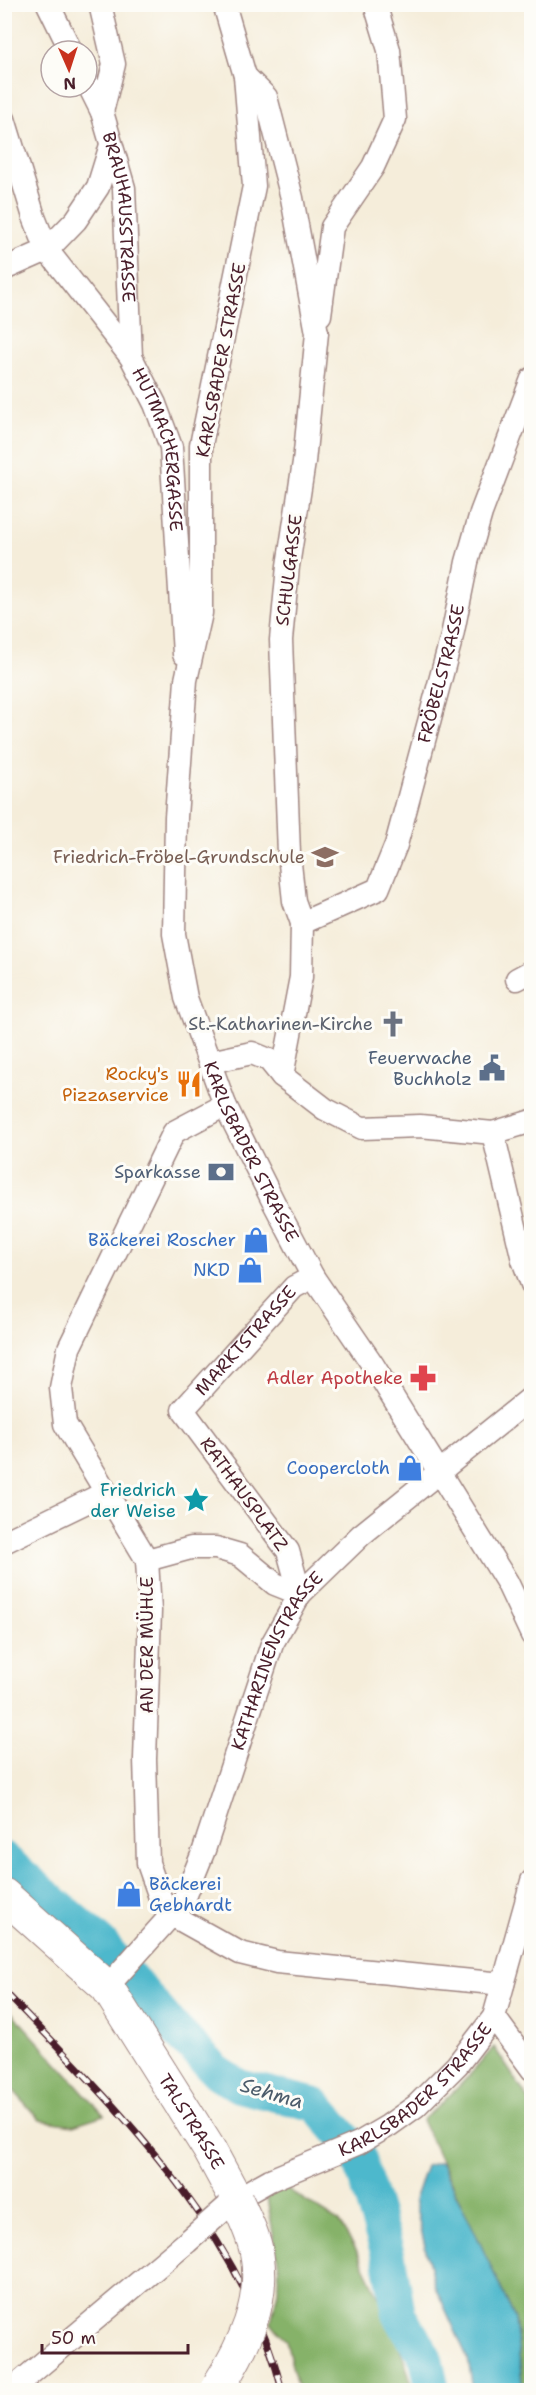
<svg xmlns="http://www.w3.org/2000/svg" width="536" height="2395" font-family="'Shantell Sans',sans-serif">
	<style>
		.forest { fill: #86b269; stroke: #68684a; stroke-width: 1.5 }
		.water { fill: #4eb8cc; stroke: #4c6c7c; stroke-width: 1.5 }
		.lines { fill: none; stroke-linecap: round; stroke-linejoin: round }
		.river { stroke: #4eb8cc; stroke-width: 34 }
		.minor-casing { stroke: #a08682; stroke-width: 25 }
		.primary-casing { stroke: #a08682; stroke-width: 35 }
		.minor { stroke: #fff; stroke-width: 22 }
		.primary { stroke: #fff; stroke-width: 33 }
		.rail-casing { stroke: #4a1f2b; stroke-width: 7 }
		.rail { stroke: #fdfcf7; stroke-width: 4.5; stroke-dasharray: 14; stroke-linecap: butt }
		.minor-bridge-casing { stroke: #a08682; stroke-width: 25; stroke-linecap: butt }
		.primary-bridge-casing { stroke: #a08682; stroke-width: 35; stroke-linecap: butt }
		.minor-bridge { stroke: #fff; stroke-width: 22 }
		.primary-bridge { stroke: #fff; stroke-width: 33 }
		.labels { text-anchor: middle; stroke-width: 6; stroke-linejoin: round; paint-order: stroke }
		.street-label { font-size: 18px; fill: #4a1f2b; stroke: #fdfcf7 }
		.education-label { font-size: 18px; fill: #785e54; stroke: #fdfcf7; text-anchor: end }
		.worship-label { font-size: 18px; fill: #5b616d; stroke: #fdfcf7; text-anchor: end }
		.service-label { font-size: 18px; fill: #4e5e75; stroke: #fdfcf7; text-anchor: end }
		.food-label { font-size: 18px; fill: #c56008; stroke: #fdfcf7; text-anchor: end }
		.shop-label { font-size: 18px; fill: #366cbe; stroke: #fdfcf7; text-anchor: end }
		.health-label { font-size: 18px; fill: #be3a42; stroke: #fdfcf7; text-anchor: end }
		.culture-label { font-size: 18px; fill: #0d838f; stroke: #fdfcf7; text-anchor: end }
		.water-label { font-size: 20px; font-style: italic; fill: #4c5c6b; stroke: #fdfcf7 }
	</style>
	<rect width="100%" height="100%" fill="#fdfcf7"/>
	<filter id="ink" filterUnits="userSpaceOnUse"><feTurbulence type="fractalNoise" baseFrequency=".0167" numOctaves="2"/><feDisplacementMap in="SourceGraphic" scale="12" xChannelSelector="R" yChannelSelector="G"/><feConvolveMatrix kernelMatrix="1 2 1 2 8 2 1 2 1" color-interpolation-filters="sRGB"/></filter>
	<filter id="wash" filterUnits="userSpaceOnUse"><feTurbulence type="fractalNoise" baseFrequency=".008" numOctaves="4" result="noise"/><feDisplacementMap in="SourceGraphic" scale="24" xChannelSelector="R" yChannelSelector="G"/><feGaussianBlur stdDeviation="1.35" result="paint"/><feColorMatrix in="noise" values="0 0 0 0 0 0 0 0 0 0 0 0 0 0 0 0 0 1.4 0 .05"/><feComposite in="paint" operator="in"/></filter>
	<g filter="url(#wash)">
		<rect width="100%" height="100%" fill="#f5edda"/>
		<!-- forest -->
		<path class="forest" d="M5,2005l99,110 -31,10 -33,-5 -35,-39z
			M494,2047l37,56v287h-8l-8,-71 -93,-199c27,-22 50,-46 72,-73z
			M287,2189l51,32 17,26 37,77 22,66h-116l-12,-49 -15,-19 7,-31 1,-24 -13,-75z"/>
		<!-- water -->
		<path class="water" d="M440,2162l34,68 41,89 8,71h-50l-5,-31 -34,-75 -20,-84 12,-34z"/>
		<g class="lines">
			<!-- river -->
			<path class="river" d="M4,1859l97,84 68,80 49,50 21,13 77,19 41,47 32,106 10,56 27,45 7,31"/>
		</g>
	</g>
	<g filter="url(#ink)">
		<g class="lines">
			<!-- minor casing -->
			<g class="minor-casing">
				<g id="minor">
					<path d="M48,4l23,47"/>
					<path d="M100,4l14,60 -12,48"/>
					<path id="s1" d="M224,4l21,72 9,110 -53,259v168l-15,67 -10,137 -2,117 12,64 39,107 49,98 39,74 60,88 134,217 25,53"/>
					<path d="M245,76l21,21 26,101 25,135 -13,129 -16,104 -7,74 8,214 5,47 8,22 -1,54 -19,99"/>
					<path id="s2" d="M87,82l15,30 22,76 7,169"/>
					<path id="s3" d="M4,119l30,98 13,33 84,107 24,47 16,43 13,207"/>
					<path d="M4,269l43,-19 29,-30 22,-33 13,-42"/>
					<path d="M320,315l12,-88 41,-60 22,-48 -6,-69 -14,-46"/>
					<path id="s4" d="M302,923l76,-34 18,-44 56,-209 15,-74 14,-49 51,-134"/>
					<path d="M517,979l15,-8"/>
					<path d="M210,1062l42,-9 17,7 13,16 43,33 37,19 58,-2 73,7 39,-12"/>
					<path d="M225,1105l-51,27 -105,216 -8,40 4,36 82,136 3,51 -5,148 3,104 14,40 8,11 70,39 37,9 226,22"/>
					<path d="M493,1133l30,127 9,24"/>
					<path d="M4,1542l101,-49"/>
					<path d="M147,1560l44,-12h25l24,7 35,29 25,10"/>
					<path id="s5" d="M300,1594l-12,-43 -105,-141 111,-123 19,-10"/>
					<path id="s6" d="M107,1987l76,-85 21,-52 68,-206 28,-50 61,-59 171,-138"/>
					<path d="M494,2017l38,52"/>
					<path id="s7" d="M236,2199l34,-19 89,-37 29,-17 28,-20 41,-41 37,-48 38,-136"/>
					<path d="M11,2390l176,-148"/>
				</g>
			</g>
			<!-- primary casing -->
			<g class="primary-casing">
				<g id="primary">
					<path id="s8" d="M4,1895l103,92 102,162 27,50"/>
				</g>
			</g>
			<!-- minor -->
			<use href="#minor" class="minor"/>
			<!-- primary -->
			<use href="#primary" class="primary"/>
			<!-- rail casing -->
			<g class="rail-casing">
				<path id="rail" d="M4,1991c113,117 237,237 278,399"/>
			</g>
			<!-- rail -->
			<use href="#rail" class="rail"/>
			<!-- minor-bridge casing -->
			<g class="minor-bridge-casing">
				<path id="minor-bridge" d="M187,2242l49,-43"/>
			</g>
			<!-- primary-bridge casing -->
			<g class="primary-bridge-casing">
				<path id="primary-bridge" d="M219,2385c25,-39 46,-83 38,-130 -3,-20 -13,-38 -21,-56"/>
			</g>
			<!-- minor-bridge -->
			<use href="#minor-bridge" class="minor-bridge"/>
			<!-- primary-bridge -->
			<use href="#primary-bridge" class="primary-bridge"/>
		</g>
	</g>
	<!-- icons -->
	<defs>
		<g id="school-bare" transform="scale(2.07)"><path d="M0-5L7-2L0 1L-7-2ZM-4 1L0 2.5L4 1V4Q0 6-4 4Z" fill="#8d6e63" stroke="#fdfcf7" stroke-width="2.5" paint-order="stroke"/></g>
		<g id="church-bare" transform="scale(2.07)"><path d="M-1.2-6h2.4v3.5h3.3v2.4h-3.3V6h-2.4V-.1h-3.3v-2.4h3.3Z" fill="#6b7280" stroke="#fdfcf7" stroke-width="2.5" paint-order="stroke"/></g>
		<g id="civic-bare" transform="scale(2.07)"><path d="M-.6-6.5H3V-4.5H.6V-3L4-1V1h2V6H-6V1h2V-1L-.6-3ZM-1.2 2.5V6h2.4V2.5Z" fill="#5c6f8a" stroke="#fdfcf7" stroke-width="2.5" paint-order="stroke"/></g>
		<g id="restaurant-bare" transform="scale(2.07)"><path d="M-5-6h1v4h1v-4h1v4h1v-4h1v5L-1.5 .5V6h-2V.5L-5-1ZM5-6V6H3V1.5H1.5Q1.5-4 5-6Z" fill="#e8710a" stroke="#fdfcf7" stroke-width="2.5" paint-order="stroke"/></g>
		<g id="bank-bare" transform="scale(2.07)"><path d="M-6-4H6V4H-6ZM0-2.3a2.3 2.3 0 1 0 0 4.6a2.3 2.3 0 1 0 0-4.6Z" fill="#5c6f8a" stroke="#fdfcf7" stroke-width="2.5" paint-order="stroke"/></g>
		<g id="shop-bare" transform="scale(2.07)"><path d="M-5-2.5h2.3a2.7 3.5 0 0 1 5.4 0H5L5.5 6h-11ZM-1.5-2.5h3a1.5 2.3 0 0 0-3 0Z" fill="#3f7fe0" stroke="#fdfcf7" stroke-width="2.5" paint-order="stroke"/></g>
		<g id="pharmacy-bare" transform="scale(2.07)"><path d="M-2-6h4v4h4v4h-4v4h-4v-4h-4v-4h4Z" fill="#e0444e" stroke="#fdfcf7" stroke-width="2.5" paint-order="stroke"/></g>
		<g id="sight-bare" transform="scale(2.07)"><path d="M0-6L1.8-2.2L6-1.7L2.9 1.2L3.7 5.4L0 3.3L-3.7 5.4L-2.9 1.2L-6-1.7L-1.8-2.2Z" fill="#0f9aa8" stroke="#fdfcf7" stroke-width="2.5" paint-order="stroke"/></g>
	</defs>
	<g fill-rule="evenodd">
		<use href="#school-bare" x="325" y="857"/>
		<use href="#church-bare" x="393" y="1024"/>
		<use href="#civic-bare" x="492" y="1068"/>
		<use href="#restaurant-bare" x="189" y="1084"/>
		<use href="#bank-bare" x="221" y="1172"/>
		<use href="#shop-bare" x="256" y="1240"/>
		<use href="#shop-bare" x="250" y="1270"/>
		<use href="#pharmacy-bare" x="423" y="1378"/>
		<use href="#shop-bare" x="410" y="1468"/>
		<use href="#sight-bare" x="196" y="1500"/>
		<use href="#shop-bare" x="129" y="1894"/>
	</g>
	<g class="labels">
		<!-- street labels -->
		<g class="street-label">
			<text dy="6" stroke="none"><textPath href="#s2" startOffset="141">BRAUHAUSSTRASSE</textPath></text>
			<text transform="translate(221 360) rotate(-79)" y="6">KARLSBADER STRASSE</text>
			<text dy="6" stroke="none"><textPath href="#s3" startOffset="372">HUTMACHERGASSE</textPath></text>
			<text transform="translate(289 570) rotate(-83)" y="6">SCHULGASSE</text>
			<text dy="6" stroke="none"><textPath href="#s4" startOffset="308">FRÖBELSTRASSE</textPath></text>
			<text dy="6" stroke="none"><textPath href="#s1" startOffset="1173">KARLSBADER STRASSE</textPath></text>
			<text dy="6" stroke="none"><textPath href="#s5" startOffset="314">MARKTSTRASSE</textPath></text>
			<text transform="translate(244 1494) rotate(54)" y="6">RATHAUSPLATZ</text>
			<text transform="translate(147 1645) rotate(-90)" y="6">AN DER MÜHLE</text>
			<text dy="6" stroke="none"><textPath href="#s6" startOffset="374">KATHARINENSTRASSE</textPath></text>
			<text dy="6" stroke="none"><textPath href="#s7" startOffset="213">KARLSBADER STRASSE</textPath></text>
			<text dy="6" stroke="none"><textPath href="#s8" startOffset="297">TALSTRASSE</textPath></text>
		</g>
		<!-- education labels -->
		<g class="education-label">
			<text x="305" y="863">Friedrich-Fröbel-Grundschule</text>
		</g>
		<!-- worship labels -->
		<g class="worship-label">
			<text x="373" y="1030">St.-Katharinen-Kirche</text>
		</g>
		<!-- service labels -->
		<g class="service-label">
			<text x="472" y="1064">Feuerwache<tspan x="472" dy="21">Buchholz</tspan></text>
			<text x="201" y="1178">Sparkasse</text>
		</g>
		<!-- food labels -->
		<g class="food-label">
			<text x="169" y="1080">Rocky's<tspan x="169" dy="21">Pizzaservice</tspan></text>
		</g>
		<!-- shop labels -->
		<g class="shop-label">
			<text x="236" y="1246">Bäckerei Roscher</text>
			<text x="230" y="1276">NKD</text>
			<text x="390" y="1474">Coopercloth</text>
			<text x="149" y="1890" text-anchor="start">Bäckerei<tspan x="149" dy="21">Gebhardt</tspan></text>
		</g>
		<!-- health labels -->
		<g class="health-label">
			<text x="403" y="1384">Adler Apotheke</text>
		</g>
		<!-- culture labels -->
		<g class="culture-label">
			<text x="176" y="1496">Friedrich<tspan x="176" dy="21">der Weise</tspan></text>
		</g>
		<!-- water labels -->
		<g class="water-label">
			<text transform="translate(272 2093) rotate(16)" y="7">Sehma</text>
		</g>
	</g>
	<!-- margin -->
	<rect width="536" height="2395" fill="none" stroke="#fdfcf7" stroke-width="24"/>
	<!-- north arrow -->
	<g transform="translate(69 69) rotate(177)"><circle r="28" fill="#fdfcf7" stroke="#b5a4a5" stroke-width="1.5"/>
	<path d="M0-4.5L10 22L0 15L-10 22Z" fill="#c8321e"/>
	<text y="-9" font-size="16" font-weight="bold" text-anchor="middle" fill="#4a1f2b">N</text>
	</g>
	<!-- scale -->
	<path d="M42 2344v9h146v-9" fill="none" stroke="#4a1f2b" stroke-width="3"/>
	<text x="51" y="2344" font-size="18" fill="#4a1f2b" stroke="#fdfcf7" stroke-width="4.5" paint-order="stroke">50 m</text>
</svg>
